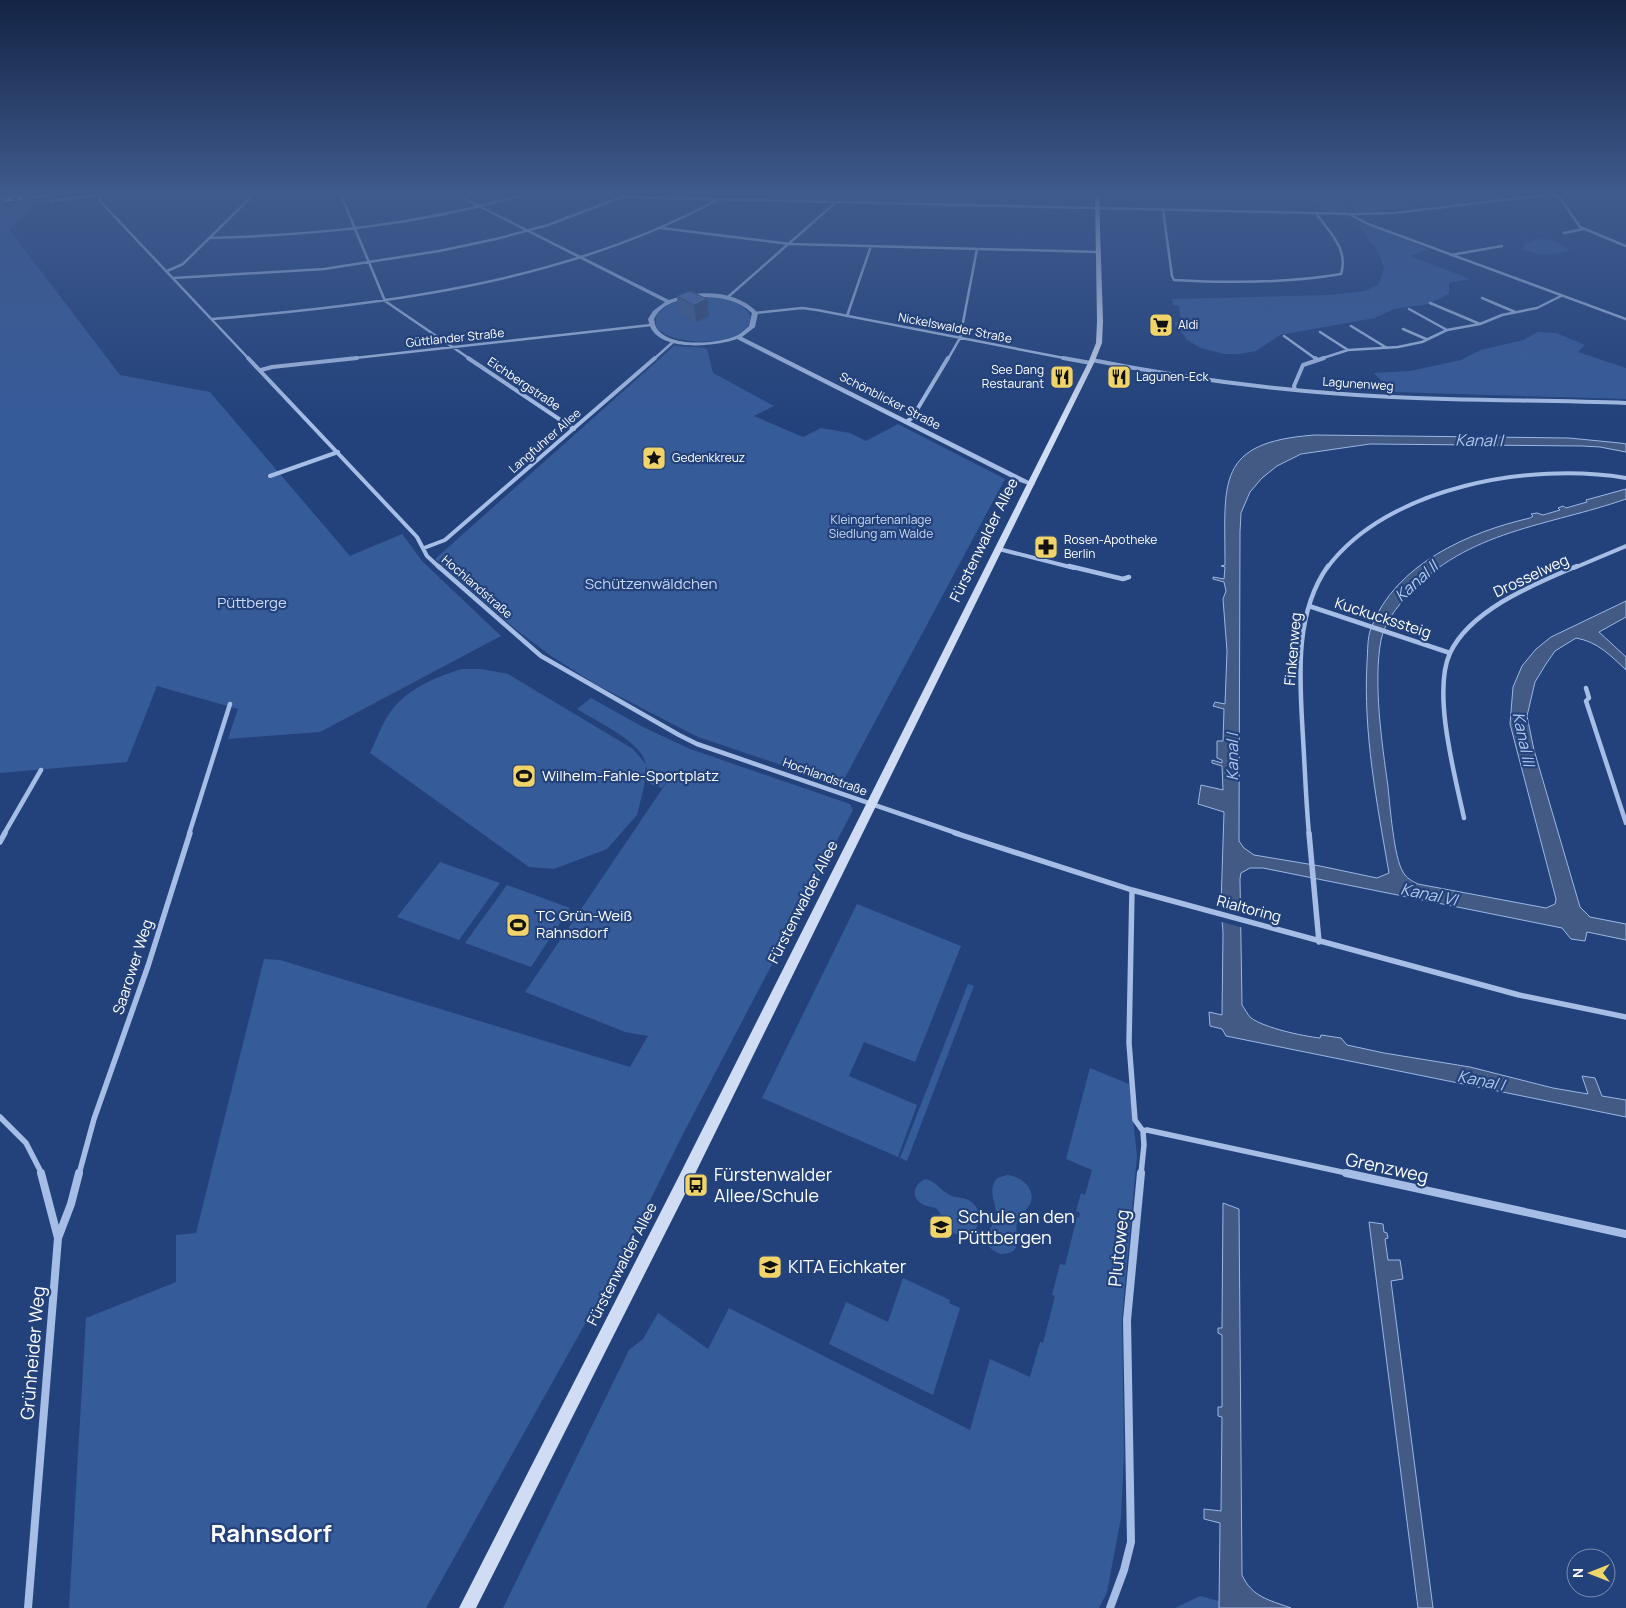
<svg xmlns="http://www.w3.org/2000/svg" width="1626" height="1608" font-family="Manrope,sans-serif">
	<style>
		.green { fill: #365b99 }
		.water { fill: #435a84; stroke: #9ab7e6 }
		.pier { fill: #23427b }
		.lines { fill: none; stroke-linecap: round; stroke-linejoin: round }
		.minor-far4 { stroke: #a6bde5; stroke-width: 2.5 }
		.minor-far3 { stroke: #a6bde5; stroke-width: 4 }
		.minor-far2 { stroke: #a6bde5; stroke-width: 4.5 }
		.minor-far1 { stroke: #a6bde5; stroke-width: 5.5 }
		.minor { stroke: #a6bde5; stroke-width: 8 }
		.tertiary { fill: #a6bde5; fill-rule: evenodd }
		.secondary { fill: #d0dcf4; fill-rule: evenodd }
		.tram { stroke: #fff; stroke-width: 1 }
		.rail-casing { stroke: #fff; stroke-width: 3 }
		.rail { stroke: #23427b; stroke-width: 2; stroke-dasharray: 6; stroke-linecap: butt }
		.wall { fill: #405d8d }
		.shaded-wall { fill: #344c73 }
		.building { fill: #4b6ca4; stroke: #344c73 }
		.labels { text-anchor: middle; stroke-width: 4.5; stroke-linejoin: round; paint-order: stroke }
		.far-poi-label { font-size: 12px; fill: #fff; stroke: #23427b; text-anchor: start }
		.far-street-label { font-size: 12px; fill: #fff; stroke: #23427b }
		.far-park-label { font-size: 12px; fill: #c9d9f4; stroke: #23427b }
		.street-label { font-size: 15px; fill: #fff; stroke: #23427b }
		.park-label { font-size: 15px; fill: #c9d9f4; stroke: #23427b }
		.poi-label { font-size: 15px; fill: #fff; stroke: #23427b; text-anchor: start }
		.water-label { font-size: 16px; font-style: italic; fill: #b1c8ed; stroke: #23427b }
		.near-street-label { font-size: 18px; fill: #fff; stroke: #23427b }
		.near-poi-label { font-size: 18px; fill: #fff; stroke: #23427b; text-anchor: start }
		.near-district-label { font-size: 24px; font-weight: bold; fill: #fff; stroke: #23427b }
	</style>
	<rect width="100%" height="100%" fill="#23427b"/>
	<!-- green -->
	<path class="green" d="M1309,195h32l7,16h-26z
		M1398,195h127l-151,16 -18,1 -9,-16 53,3z
		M44,199l-35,30 111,146 90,17 140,164 52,-22 21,28 78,74 -181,96 -92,7 10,-30 -81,-23 -30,76 -127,11v-568z
		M1356,222l72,27 -17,7 59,23 -21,4v11l-21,10 -34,5 -19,9 -95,17 -24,16 -17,3h-15l-23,-6 -14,-8 -7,-10 -4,-1 -1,-7h6l-2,-16 -6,-1 -1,-6 158,-4 35,-4 14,-7 5,-16 -6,-17z
		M1539,239l15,2 16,9c-20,7 -28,6 -48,-1l3,-6z
		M707,297c16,2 34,3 43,18 4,33 -78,33 -94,12v-10c10,-17 33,-19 51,-20z
		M1538,332l18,1 29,12 -7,7 48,16v31l-234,-7 -18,-19 36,-2 51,-11 20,-10 42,-10z
		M674,346l31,2 2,1 6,24 61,33 -20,10 49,21 18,-9 29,5 16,8 32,-17 107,55 -164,306 -143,-48 -101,-52 -46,-29 -37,-28 -79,-69z
		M462,669h19l27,5 125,75 13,15c-4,-22 -50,-43 -69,-55l14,-11 52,29 47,22 160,55 3,6 -170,324 -65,131 -192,343h-357l17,-290 90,-36v-47l20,-2 68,-274 16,1 350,107 18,-31 -23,-4 -100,-40 150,-222 -13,18 -12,-4 -4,-19 -2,22 -7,28 -30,34 -53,20 -25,-2 -159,-114c7,-14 12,-30 21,-42 18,-23 44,-34 71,-42z
		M440,862l60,21 -41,57 -62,-23z
		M507,885l63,23 -39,59 -66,-24z
		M857,904l104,42 -46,116 -51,-20 -15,34 68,29 -19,52 -136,-59z
		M968,984l6,2 -67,175 -7,-3z
		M1090,1068l39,16 8,72 -15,162 2,136 -3,64 -14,74 -8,16h-596l126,-258 14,-11 15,-26 50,36 21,-41 241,122 20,-71 40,18 10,-35 3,1 12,-47 -3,-1 8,-31 5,1 12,-48h2l1,-4 -4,-2 5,-18 4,2 7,-25 -26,-11z
		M1007,1175c14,1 30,14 23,29 -3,6 -9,9 -12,15 -6,15 9,35 -18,35 -27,-12 -4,-28 -4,-39 0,-15 -9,-23 1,-37z
		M926,1179c11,3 16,13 26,17 5,2 11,1 16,4 12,5 14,20 7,30l-10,5c-19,1 -18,-14 -28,-26 -5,-3 -10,-2 -15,-5 -12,-7 -8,-21 4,-25z
		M903,1278l47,22 -1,3 11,5 -27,87 -104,-51 17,-42 42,20z
		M1200,1596l19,5v7h-44z"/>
	<!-- water -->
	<path class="water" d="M1315,435l254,3 51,5 6,1v8l-26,-5 -18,-1 -212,-2 -69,10 -24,12 -15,12 -12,14 -9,21 -1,19 -1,309 5,7 10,7 66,11 57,12 12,-5c-12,-69 -26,-141 -22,-211 1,-12 0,-23 4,-34 24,-64 98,-96 159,-110l3,-2 -2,-2 6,-1 6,2 17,-5 -2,-2 5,-2 3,2 21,-6 -1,-2 40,-11v10c-77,27 -159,31 -218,96 -12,13 -23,27 -27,45 -8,43 1,103 7,147 2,19 6,71 15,85 3,6 9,9 15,12l128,24 9,-4 1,-5 -46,-175 3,-37 9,-21 14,-17 15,-12 75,-36v16l-27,15 27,25v13c-16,-15 -28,-28 -50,-32l-21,13 -9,13 -11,18 -8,34 7,34 46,157 10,10 36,7v16l-39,-8 -2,9 -14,-2 -9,-11 -299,-60h-13l-9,5 -1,6 2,126c3,4 5,9 9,13 14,10 51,18 69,20l1,-3 20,3 6,7 37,8 86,14 83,21 35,6 -6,-18 13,2 7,18 24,4v17l-400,-81 -4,-7 -12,-3 -1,-14 13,3 1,-82 -2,-28 3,-93 -26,-8 3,-19 22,5 -1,-24 -10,-3v-3l10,3v-3l-5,-2v-17h6l1,-32 -11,-3 2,-4 10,2 2,-53 -4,-52 3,-8 -2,-9 -11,-3v-2l11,2 1,-12 -4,-1 4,-1c0,-83 -10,-123 90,-130z
		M1223,1203l16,6 3,366c10,22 27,25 49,33h-72l1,-85 -16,-4v-10l17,2 1,-94 -4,-1v-9h4v-72l-4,-2v-5h4z
		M1369,1222l14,2 1,8 3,1 1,5 -3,1 3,21h12l3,19 -12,2 42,327h-15z"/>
	<!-- pier -->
	<path class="pier" d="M1218,906l26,7v15l-26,-7z"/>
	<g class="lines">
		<!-- minor-far4 -->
		<path class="minor-far4" d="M100,195l-1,5 150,159
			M341,195l44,106 85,58
			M1554,195l6,3 20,29 46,19
			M622,197l732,17 40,-1 150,-18
			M51,201l48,-6
			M1163,210l9,66 2,4c53,3 115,3 167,-6 8,-25 -12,-42 -25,-61
			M1349,214l19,10 258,95
			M661,228l129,16 309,8
			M1564,233l20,-4
			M209,238c107,-3 210,-13 313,-43
			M1451,255l51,-9
			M167,271l16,-7 70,-69
			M174,278l150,-9 115,-18 57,-12 52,-14 79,-30
			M728,297l107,-94
			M1482,298l33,14
			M1430,303l50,21
			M1409,309l38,21
			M755,313l47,-5 15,2 252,49
			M847,316l24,-70
			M212,319c170,-14 351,-36 503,-118
			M1351,326l36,22
			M1403,329l23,10
			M1320,332l28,18
			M1284,336l32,23
			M346,359l305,-34
			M654,359l20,-18
			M948,359l12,-21 17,-89
			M1320,359l28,-9 50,-3 24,-5 25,-12 33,-6 22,-9 35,-7 24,-12"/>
		<!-- minor-far3 -->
		<path class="minor-far3" d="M248,358l169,179 10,19 13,12
			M468,358l106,71
			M1063,358l28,5
			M1315,358l3,2
			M1092,360c99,20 199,32 300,37 78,4 156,3 234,6
			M261,370l11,-3 85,-9
			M1295,390l-1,-4 9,-21 21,-7
			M906,422l6,-4 36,-60
			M270,476l68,-24
			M424,548l21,-8 210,-182
			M999,549l75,19
			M1327,568c61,-82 204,-106 299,-90
			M1574,568l52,-22"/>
		<!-- minor-far2 -->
		<path class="minor-far2" d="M438,566l103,90 138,79 18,9 262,90
			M1069,566l54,13 6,-2
			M1309,606l141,47
			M1586,688l3,10 -3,3 40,122
			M1464,818c-9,-42 -32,-126 -14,-165 21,-44 85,-69 127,-87
			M4,834l37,-64
			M189,834l41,-130
			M1309,834c-3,-32 -4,-64 -6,-96 -3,-56 -10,-123 25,-172"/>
		<!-- minor-far1 -->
		<path class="minor-far1" d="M955,833l177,57 387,105 107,22
			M1309,833l10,109
			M0,842l5,-9
			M1132,890l-3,153 6,77 8,11 1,14 -3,29
			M0,1117l26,26 16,31
			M1143,1131l4,-1 204,44
			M79,1174l15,-55 54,-153 42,-133"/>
		<!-- minor -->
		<path class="minor" d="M1346,1173l280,61
			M58,1238l13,-34 8,-31
			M28,1608l30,-370 -17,-65
			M1110,1608l14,-38 7,-28 -4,-222 14,-147"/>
		<!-- tertiary -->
		<path class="tertiary" d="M455,195h4l210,105c29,-10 66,-11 89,13l-3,14 -13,10 293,147 -3,2 -12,-4 -283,-143c-21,7 -70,13 -85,-9 -2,-3 -3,-7 -4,-11l5,-8 12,-9zM702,297c19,0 36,3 50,16l-3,13c-5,5 -10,9 -16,11 -19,7 -62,10 -75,-7 -3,-3 -3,-7 -4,-11 9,-18 29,-20 48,-22z"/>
		<!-- secondary -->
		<path class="secondary" d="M1095,195h4l4,126 -1,22 -8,20 -407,827 -211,418h-17l218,-428 411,-817 8,-20 1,-22z"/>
		<!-- tram -->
		<path class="tram" d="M0,197l19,-2"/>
		<!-- rail casing -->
		<g class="rail-casing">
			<path id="rail" d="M0,201l48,-6"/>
		</g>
		<!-- rail -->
		<use href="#rail" class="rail"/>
	</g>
	<!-- wall -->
	<path class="wall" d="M765,195h13l-1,2h-12z
		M690,291l19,25 -13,6 -18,-9 -1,-17z"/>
	<!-- shaded-wall -->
	<path class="shaded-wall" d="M707,299l2,17 -13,6 -2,-17z"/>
	<!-- building -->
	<path class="building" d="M690,291l17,8 -13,6 -17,-9z"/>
	<!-- sky -->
	<linearGradient id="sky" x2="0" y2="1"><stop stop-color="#132444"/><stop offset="0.46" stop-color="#3f5a8d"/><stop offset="1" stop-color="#3f5a8d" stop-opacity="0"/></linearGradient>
	<rect width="1626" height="420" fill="url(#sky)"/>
	<!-- icons -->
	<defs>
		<g id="supermarket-square" transform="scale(1.25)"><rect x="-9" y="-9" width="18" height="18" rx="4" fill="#f0d469" stroke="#23427b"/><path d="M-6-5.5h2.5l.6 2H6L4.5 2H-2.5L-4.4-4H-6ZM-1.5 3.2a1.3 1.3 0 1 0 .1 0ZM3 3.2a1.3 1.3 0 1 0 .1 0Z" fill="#111"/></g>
		<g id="restaurant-square" transform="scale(1.25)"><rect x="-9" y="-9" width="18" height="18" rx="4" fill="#f0d469" stroke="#23427b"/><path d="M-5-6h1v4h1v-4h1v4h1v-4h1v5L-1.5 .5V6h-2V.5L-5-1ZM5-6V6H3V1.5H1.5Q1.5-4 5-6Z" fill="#111"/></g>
		<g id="sight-square" transform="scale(1.25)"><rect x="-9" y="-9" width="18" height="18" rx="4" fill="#f0d469" stroke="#23427b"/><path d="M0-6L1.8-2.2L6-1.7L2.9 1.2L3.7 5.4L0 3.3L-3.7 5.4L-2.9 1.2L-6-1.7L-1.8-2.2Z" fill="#111"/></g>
		<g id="pharmacy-square" transform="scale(1.25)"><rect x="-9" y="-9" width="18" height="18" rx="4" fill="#f0d469" stroke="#23427b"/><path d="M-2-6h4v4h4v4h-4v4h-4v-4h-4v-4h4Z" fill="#111"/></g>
		<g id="stadium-square" transform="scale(1.25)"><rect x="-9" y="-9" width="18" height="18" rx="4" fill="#f0d469" stroke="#23427b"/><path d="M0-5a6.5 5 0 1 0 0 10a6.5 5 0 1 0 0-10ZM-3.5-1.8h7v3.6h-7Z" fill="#111"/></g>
		<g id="bus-square" transform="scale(1.25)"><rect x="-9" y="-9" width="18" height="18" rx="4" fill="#f0d469" stroke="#23427b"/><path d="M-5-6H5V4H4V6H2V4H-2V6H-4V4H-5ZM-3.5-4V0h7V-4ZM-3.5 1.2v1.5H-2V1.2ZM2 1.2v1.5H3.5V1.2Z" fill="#111"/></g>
		<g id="school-square" transform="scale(1.25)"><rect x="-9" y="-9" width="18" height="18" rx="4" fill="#f0d469" stroke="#23427b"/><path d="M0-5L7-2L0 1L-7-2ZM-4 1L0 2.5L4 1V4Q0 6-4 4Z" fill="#111"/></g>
	</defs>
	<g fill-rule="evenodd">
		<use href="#supermarket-square" x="1161" y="325"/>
		<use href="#restaurant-square" x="1062" y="377"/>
		<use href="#restaurant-square" x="1119" y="377"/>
		<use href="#sight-square" x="654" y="458"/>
		<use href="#pharmacy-square" x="1046" y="547"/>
		<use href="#stadium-square" x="524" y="776"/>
		<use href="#stadium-square" x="518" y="925"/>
		<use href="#bus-square" x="696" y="1185"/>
		<use href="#school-square" x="941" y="1227"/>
		<use href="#school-square" x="770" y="1267"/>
	</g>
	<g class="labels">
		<!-- far-poi labels -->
		<g class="far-poi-label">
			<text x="1178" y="329">Aldi</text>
			<text x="1044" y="374" text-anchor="end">See Dang<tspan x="1044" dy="14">Restaurant</tspan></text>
			<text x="1136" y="381">Lagunen-Eck</text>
			<text x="672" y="462">Gedenkkreuz</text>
			<text x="1064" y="544">Rosen-Apotheke<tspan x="1064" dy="14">Berlin</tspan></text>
		</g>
		<!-- far-street labels -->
		<g class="far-street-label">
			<text transform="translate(955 328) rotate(11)" y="4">Nickelswalder Straße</text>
			<text transform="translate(455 338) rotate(-6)" y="4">Güttlander Straße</text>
			<text transform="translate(524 384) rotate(34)" y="4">Eichbergstraße</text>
			<text transform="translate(1358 384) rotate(4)" y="4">Lagunenweg</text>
			<text transform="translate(890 401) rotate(27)" y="4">Schönblicker Straße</text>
			<text transform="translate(545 441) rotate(-41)" y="4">Langfuhrer Allee</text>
			<text transform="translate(477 587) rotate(41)" y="4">Hochlandstraße</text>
			<text transform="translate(825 777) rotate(20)" y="4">Hochlandstraße</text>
		</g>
		<!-- far-park labels -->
		<g class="far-park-label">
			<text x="881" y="524">Kleingartenanlage<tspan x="881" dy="14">Siedlung am Walde</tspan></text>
		</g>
		<!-- street labels -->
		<g class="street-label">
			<text transform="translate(984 540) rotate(-64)" y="5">Fürstenwalder Allee</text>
			<text transform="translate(1531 576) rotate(-25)" y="5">Drosselweg</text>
			<text transform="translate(1383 618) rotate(18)" y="5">Kuckuckssteig</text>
			<text transform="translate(1293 649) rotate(-85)" y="5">Finkenweg</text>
			<text transform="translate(803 902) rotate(-63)" y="5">Fürstenwalder Allee</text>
			<text transform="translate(1249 909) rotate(15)" y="5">Rialtoring</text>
			<text transform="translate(133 967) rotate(-72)" y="5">Saarower Weg</text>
			<text transform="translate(622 1264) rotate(-63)" y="5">Fürstenwalder Allee</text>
		</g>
		<!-- park labels -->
		<g class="park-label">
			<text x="651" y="589">Schützenwäldchen</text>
			<text x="252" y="608">Püttberge</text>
		</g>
		<!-- poi labels -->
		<g class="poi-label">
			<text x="542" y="781">Wilhelm-Fahle-Sportplatz</text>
			<text x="536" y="921">TC Grün-Weiß<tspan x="536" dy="17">Rahnsdorf</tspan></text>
		</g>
		<!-- water labels -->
		<g class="water-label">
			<text transform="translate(1479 440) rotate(1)" y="6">Kanal I</text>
			<text transform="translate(1416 581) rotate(-42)" y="6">Kanal II</text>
			<text transform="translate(1524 739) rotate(78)" y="6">Kanal III</text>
			<text transform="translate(1232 757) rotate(-90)" y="6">Kanal I</text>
			<text transform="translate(1429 894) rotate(12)" y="6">Kanal VI</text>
			<text transform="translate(1481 1080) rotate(12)" y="6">Kanal I</text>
		</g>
		<!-- near-street labels -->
		<g class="near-street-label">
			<text transform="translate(1387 1168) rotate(12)" y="6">Grenzweg</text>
			<text transform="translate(1119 1248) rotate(-84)" y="6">Plutoweg</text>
			<text transform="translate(33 1353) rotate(-85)" y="6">Grünheider Weg</text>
		</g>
		<!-- near-poi labels -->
		<g class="near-poi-label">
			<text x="714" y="1181">Fürstenwalder<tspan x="714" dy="21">Allee/Schule</tspan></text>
			<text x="958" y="1223">Schule an den<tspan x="958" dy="21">Püttbergen</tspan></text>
			<text x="788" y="1273">KITA Eichkater</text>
		</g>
		<!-- near-district labels -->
		<g class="near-district-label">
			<text x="271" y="1542">Rahnsdorf</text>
		</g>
	</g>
	<!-- north arrow -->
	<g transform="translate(1591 1573) rotate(270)"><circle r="24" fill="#23427b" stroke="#7b8eb0"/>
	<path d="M0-4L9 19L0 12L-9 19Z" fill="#f0d469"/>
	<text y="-8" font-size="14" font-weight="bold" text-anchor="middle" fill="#ffffff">N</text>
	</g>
</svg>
